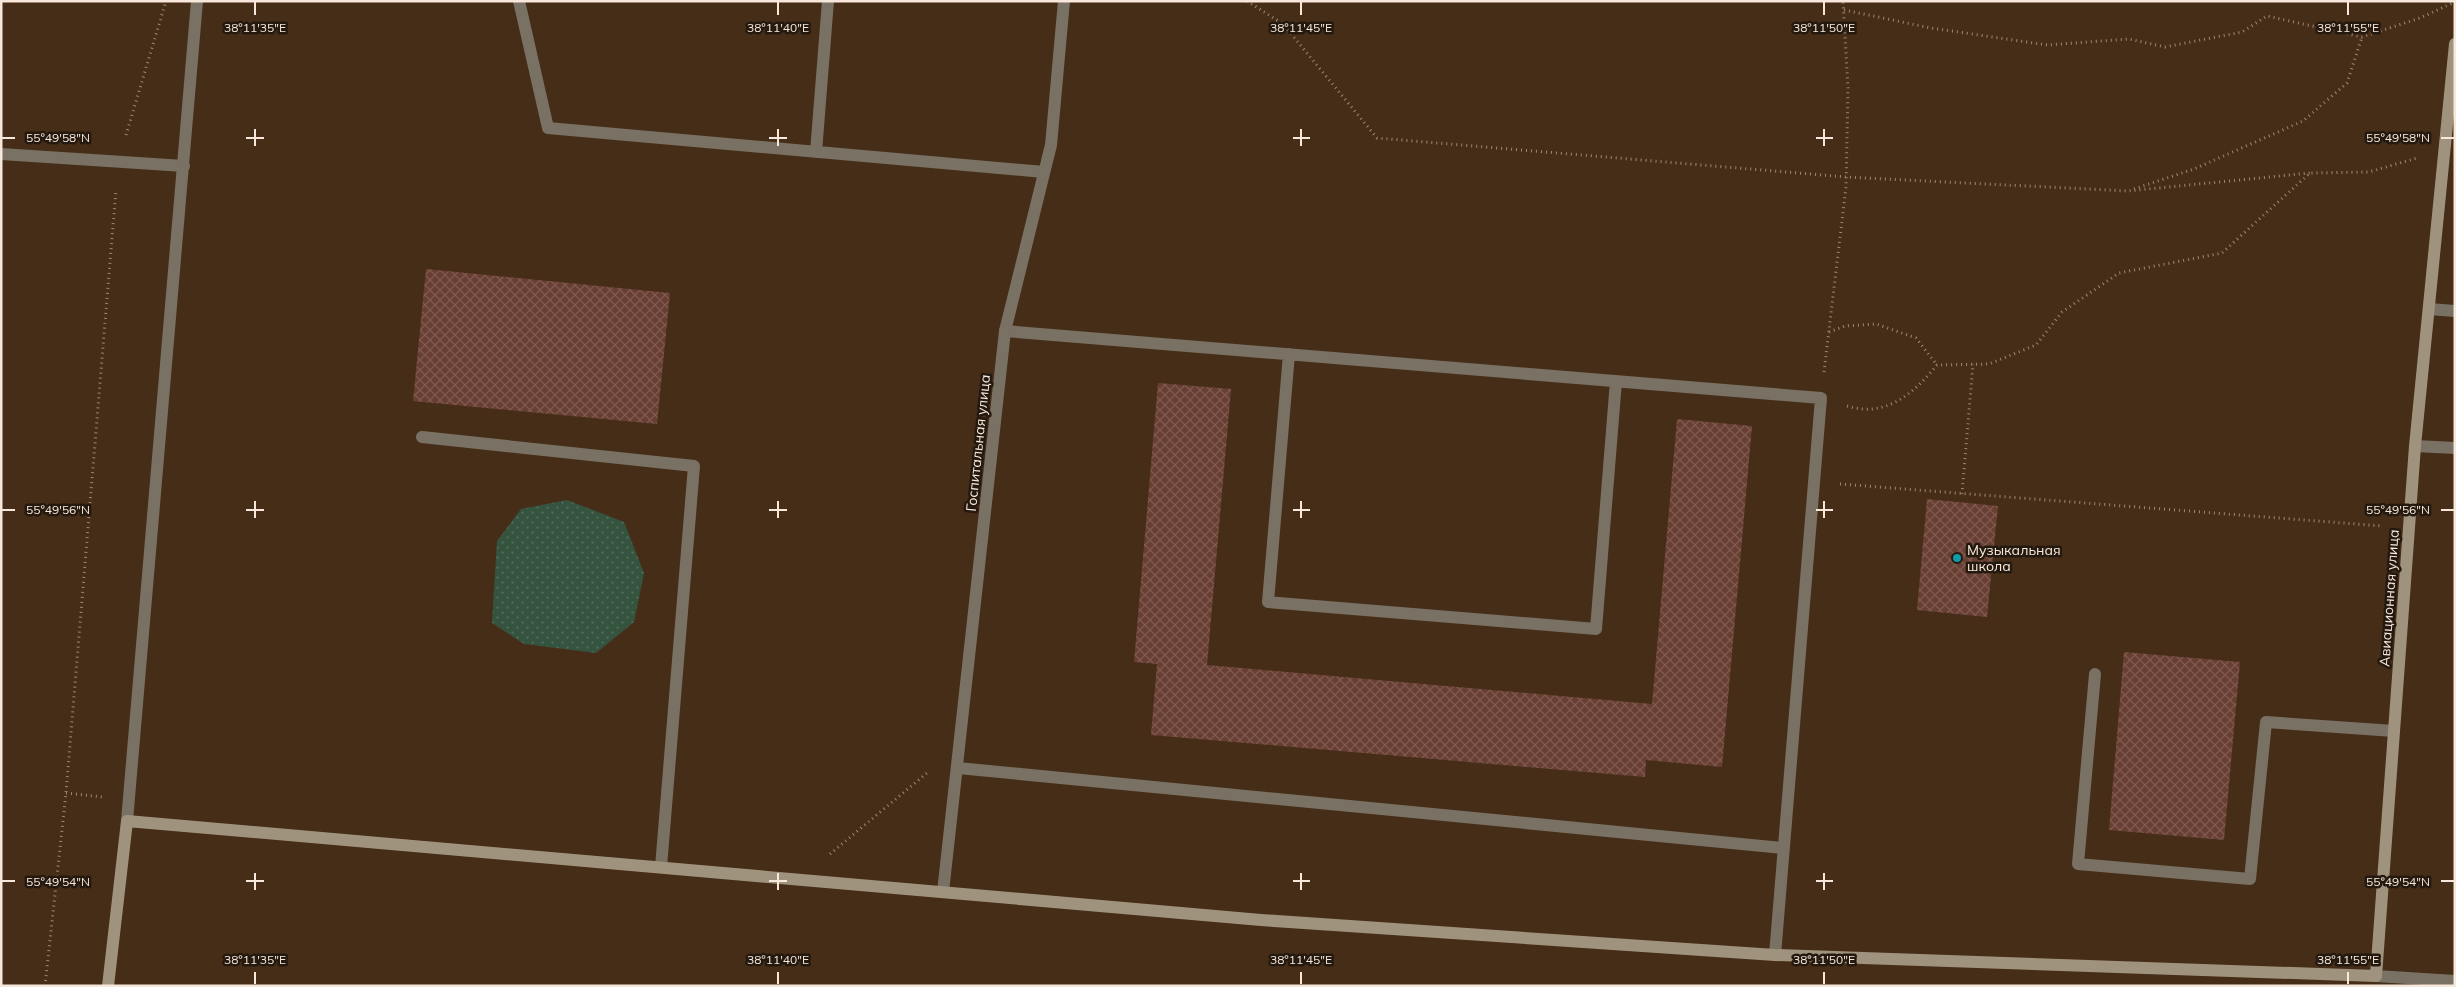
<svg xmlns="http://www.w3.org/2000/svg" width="2456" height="987" font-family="Mulish,sans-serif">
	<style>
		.grass { fill: url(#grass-dots) }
		.building { fill: url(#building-cross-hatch) }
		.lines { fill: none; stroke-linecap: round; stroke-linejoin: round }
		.path { stroke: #9d8876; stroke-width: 3; stroke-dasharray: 1 4; stroke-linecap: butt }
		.lane { stroke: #797164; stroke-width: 12 }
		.street { stroke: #797164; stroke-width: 12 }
		.secondary { stroke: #a0937e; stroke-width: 12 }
		.ticks { fill: none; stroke: #f8e8db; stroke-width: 2 }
		.culture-dot { fill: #0f9aa8; stroke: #24190f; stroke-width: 2 }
		.labels { text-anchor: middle; stroke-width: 5; stroke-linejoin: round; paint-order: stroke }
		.street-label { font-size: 14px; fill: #f8e8db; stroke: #24190f }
		.poi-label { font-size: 14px; fill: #f8e8db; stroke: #24190f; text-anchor: start }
		.ticks-label { font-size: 12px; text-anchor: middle; fill: #f8e8db; stroke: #24190f; stroke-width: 5; stroke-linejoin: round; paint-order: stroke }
	</style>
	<defs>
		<pattern id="grass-dots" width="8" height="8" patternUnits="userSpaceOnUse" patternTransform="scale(1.25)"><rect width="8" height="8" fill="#355440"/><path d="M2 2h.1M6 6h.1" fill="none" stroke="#536d5b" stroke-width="1.8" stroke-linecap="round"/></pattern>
		<pattern id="building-cross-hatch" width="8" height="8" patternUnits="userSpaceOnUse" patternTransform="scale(1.25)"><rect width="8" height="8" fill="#693e33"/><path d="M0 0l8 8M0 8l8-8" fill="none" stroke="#7f5a50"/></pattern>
	</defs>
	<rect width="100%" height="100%" fill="#462d17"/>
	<!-- grass -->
	<path class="grass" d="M567,500l57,22 20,51 -10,49 -38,31 -72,-9 -32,-21 5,-82 24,-32z"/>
	<!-- building -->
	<path class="building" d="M426,269l244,24 -13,131 -244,-23z
		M1158,383l73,6 -24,276 445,39 25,-285 75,7 -30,341 -76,-7 -1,17 -494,-42 6,-71 -23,-2z
		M1927,499l71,7 -11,111 -70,-7z
		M2124,652l116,10 -16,178 -115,-10z"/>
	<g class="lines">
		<!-- path -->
		<path class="path" d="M1247,1l36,23 94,114 469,39 282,14 182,-18
			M1844,10l87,18 116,17 82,-6 36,8 77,-15 25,-16 95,21 58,-19 35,-16
			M126,135l40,-134
			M2134,189l60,-20 109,-48 44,-38 15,-46
			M1829,332l16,-6 31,-2 40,14 21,27
			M1824,372l22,-185 2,-99 -5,-87
			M1847,406c39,12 66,-12 90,-41l52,-1 47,-19 26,-33 57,-39 103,-20 88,-80 59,-1 48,-14
			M1840,484l542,42
			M1962,494l11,-130
			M66,793l37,4
			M830,854l97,-81
			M45,986l21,-193 50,-603"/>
		<!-- lane -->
		<path class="lane" d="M519,1l29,127 496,44
			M816,152l12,-151
			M1,154l183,12
			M2429,309l26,2
			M1005,331l816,67 -46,557
			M1289,354l-21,248 328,27 20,-248
			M422,437l272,29 -33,401
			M2415,446l40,2
			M2095,674l-17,190 172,15 16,-157 128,9
			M958,768l825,80"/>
		<!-- street -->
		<path class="street" d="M127,821l70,-820
			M943,892l62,-561 46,-186 13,-144
			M2376,976l79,5"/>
		<!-- secondary -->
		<path class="secondary" d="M108,986l19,-165 1134,99 514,35 601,21 39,-530 40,-402"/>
	</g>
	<!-- ticks -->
	<path class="ticks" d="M255,2v13M778,2v13M1301,2v13M1824,2v13M2348,2v13M255,129v17M778,129v17M1301,129v17M1824,129v17M2,138h13M246,138h18M769,138h18M1293,138h17M1816,138h17M2441,138h13M255,501v17M778,501v17M1301,501v17M1824,501v17M2,510h13M246,510h18M769,510h18M1293,510h17M1816,510h17M2441,510h13M255,873v17M778,873v17M1301,873v17M1824,873v17M2,881h13M246,881h18M769,881h18M1293,881h17M1816,881h17M2441,881h13M255,972v12M778,972v12M1301,972v12M1824,972v12M2348,972v12"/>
	<!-- markers -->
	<circle class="culture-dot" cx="1957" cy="558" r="5"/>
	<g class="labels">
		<!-- street labels -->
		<g class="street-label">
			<text transform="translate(978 443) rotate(-84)" y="5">Госпитальная улица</text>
			<text transform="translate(2389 598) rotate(-86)" y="5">Авиационная улица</text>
		</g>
		<!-- poi labels -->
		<g class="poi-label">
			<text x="1967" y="555">Музыкальная<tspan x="1967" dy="16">школа</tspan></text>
		</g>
	</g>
	<g class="ticks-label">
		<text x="255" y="32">38°11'35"E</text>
		<text x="778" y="32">38°11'40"E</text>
		<text x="1301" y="32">38°11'45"E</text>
		<text x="1824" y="32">38°11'50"E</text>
		<text x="2348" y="32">38°11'55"E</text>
		<text x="58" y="142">55°49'58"N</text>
		<text x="2398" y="142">55°49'58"N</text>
		<text x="58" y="514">55°49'56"N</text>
		<text x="2398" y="514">55°49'56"N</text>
		<text x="58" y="886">55°49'54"N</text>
		<text x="2398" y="886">55°49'54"N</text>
		<text x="255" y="964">38°11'35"E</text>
		<text x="778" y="964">38°11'40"E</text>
		<text x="1301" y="964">38°11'45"E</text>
		<text x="1824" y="964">38°11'50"E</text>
		<text x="2348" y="964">38°11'55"E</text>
	</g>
	<!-- border -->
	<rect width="2456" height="987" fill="none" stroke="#f8e8db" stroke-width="5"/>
</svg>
